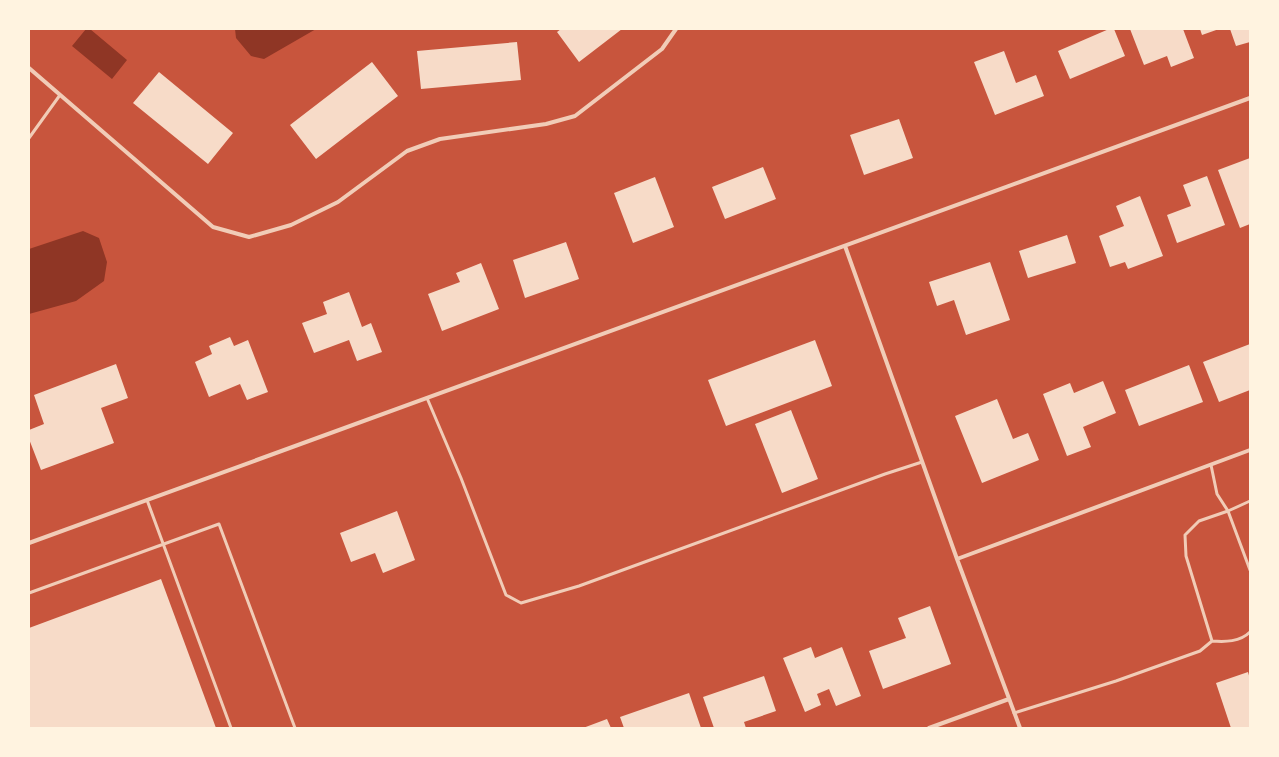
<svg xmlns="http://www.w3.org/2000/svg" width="1279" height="757" font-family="'Alegreya Sans',sans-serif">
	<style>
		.water { fill: #8f3625 }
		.building { fill: #f7dbc8 }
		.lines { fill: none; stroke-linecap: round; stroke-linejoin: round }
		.service { stroke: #f1ccb7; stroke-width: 3 }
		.minor { stroke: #f1ccb7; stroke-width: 4 }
	</style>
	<rect width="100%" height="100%" fill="#c8553d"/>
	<!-- water -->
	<path class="water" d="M86,29h4l37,31 -15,19 -40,-33z
		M235,29h81l-52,30 -13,-3 -15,-18z
		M83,231l16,7 8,24 -3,19 -28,20 -47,13v-65z"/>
	<!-- building -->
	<path class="building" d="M561,29h61l-43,33 -22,-30z
		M1109,29h5l11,27 -55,23 -12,-28z
		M1130,29h53l11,29 -23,9 -4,-11 -23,9z
		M1200,29h19l-17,6z
		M1230,29h20v13l-14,4z
		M517,42l4,38 -100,9 -4,-38z
		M1004,51l12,32 20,-8 8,21 -49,19 -21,-53z
		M372,62l26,34 -82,63 -26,-34z
		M159,72l74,61 -25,31 -75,-61z
		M899,119l14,39 -49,17 -14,-40z
		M1250,158v66l-10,4 -22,-58z
		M763,167l13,32 -51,20 -13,-32z
		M1207,176l18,49 -48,18 -10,-28 24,-9 -8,-21z
		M655,177l19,50 -41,16 -19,-50z
		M1140,196l23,60 -35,13 -3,-7 -15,5 -11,-31 25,-10 -8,-20z
		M1067,235l9,28 -48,15 -9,-27z
		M566,242l13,37 -54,19 -12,-38z
		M990,262l20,58 -44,15 -12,-35 -17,6 -8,-24z
		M481,263l18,46 -57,22 -14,-37 32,-12 -4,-9z
		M349,292l13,35 9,-4 11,29 -25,9 -8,-21 -35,13 -12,-30 25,-9 -4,-12z
		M230,337l4,9 14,-6 20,52 -21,8 -7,-16 -31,13 -14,-35 17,-8 -3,-8z
		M815,340l17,46 -106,40 -18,-46z
		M1250,344v46l-31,12 -16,-40z
		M116,364l12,34 -27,10 13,35 -73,27 -12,-31v-9l15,-6 -10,-29z
		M1189,365l14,37 -64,24 -14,-36z
		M1103,381l13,32 -33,14 8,20 -24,9 -24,-62 27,-11 4,10z
		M997,399l16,40 15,-6 11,27 -57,23 -27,-67z
		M791,410l27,69 -36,14 -27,-69z
		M397,511l18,49 -32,13 -8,-20 -24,9 -11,-29z
		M161,579l55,149h-187v-100z
		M930,606l21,58 -68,25 -14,-38 37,-13 -8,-20z
		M811,647l4,11 27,-11 19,49 -25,10 -7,-17 -12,5 4,11 -16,7 -22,-54z
		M1248,672l2,7v49h-19l-15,-45z
		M764,676l12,35 -32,11 2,6h-32l-11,-31z
		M689,693l12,35h-77l-4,-11z
		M607,719l4,9h-28z"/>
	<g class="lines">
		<!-- service -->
		<path class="service" d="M29,138l31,-43
			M427,398l34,80 45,117 15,8 58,-17 306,-112 37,-12
			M147,500l84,228
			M1250,501l-22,10 22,59
			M29,593l190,-69 76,204
			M1212,641c13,1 28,1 38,-9
			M1014,713l102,-32 84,-30 12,-10 -26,-85 -1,-21 14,-14 29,-10 -11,-17 -6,-29"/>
		<!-- minor -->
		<path class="minor" d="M29,68l184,159 36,10 42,-12 47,-23 69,-51 33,-12 106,-15 29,-8 87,-67 14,-20
			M845,246l112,313 63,169
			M29,543l1221,-445
			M957,559l293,-109
			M929,728l80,-29"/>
	</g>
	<!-- border -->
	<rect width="1279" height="757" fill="none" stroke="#fff3e0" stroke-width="60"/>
</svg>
